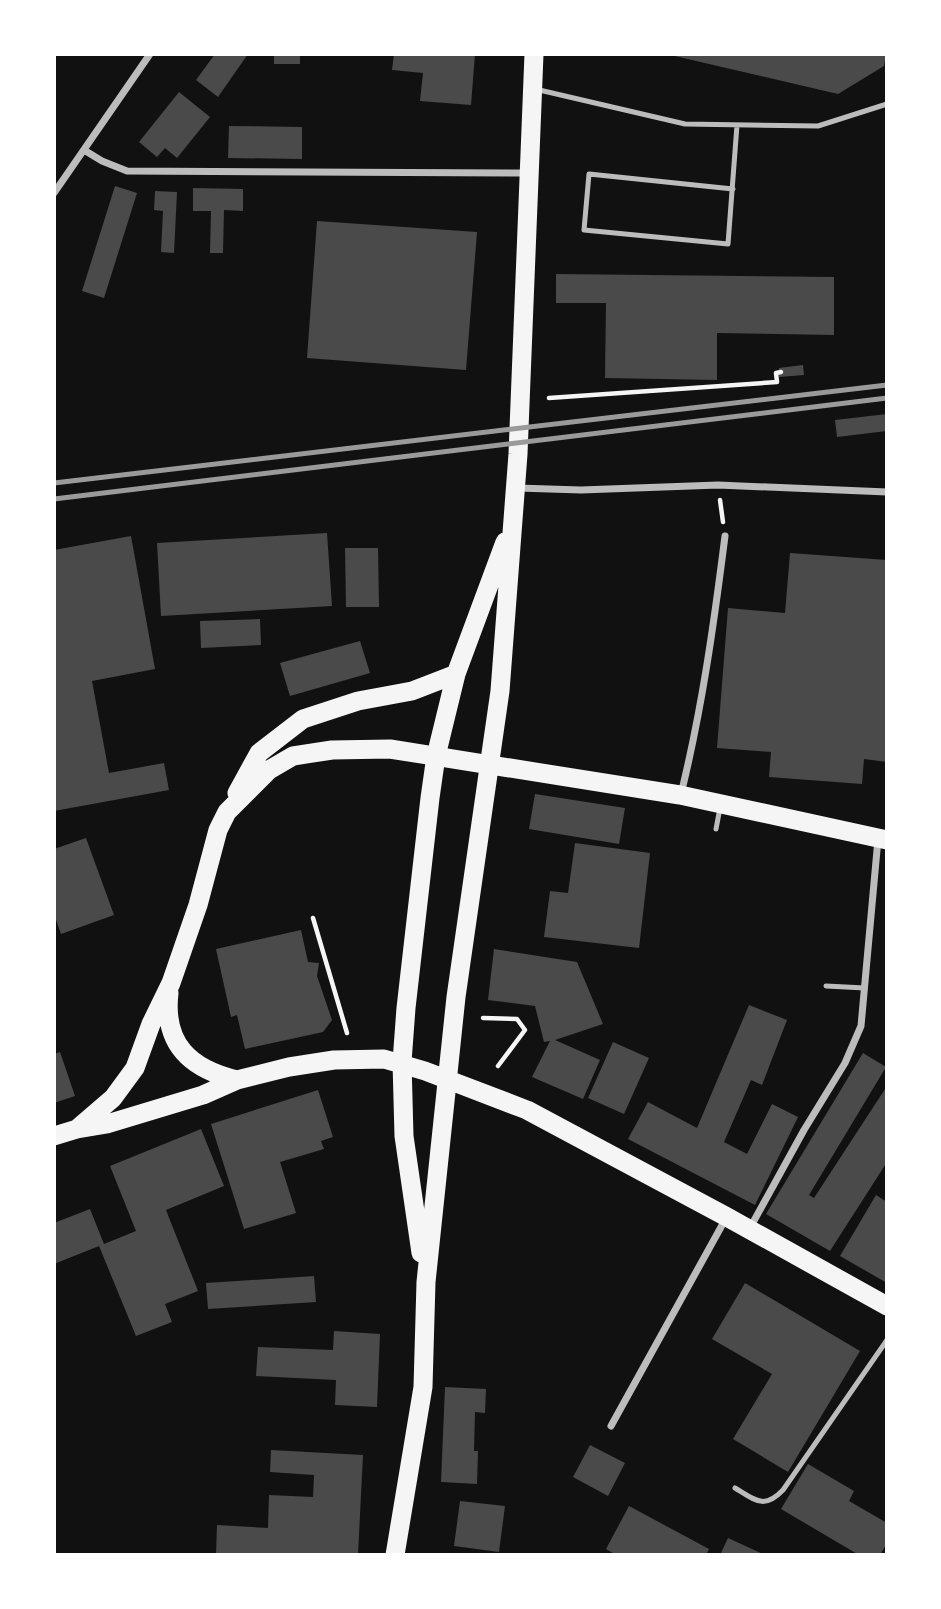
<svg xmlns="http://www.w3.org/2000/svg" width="941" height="1609" font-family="Signika,sans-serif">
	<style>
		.building { fill: #4a4a4a }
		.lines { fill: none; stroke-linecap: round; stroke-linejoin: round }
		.path { stroke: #f5f5f5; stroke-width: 4.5 }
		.service { stroke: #bcbcbc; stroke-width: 5 }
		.minor { stroke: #bcbcbc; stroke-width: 7 }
		.trunk { stroke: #f5f5f5; stroke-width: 19 }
		.rail { stroke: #9a9a9a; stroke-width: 5 }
	</style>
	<rect width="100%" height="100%" fill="#111"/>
	<!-- building -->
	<path class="building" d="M215,54h33l-30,43 -22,-17z
		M274,54h26v10h-26z
		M394,54h81l-4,51 -51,-4 3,-28 -31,-3z
		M666,54h220l-2,12 -46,28z
		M179,92l31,25 -33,41 -12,-10 -8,9 -18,-15z
		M229,126l73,1v32l-74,-1z
		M115,186l22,7 -33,105 -22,-7z
		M193,188l50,1v22l-19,-1 -1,43h-13l1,-42h-18z
		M155,191l22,1 -3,61 -13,-1 2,-41 -9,-1z
		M317,221l160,11 -11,138 -159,-12z
		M556,274l278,3v58l-117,-2v47l-112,-2 1,-75h-50z
		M803,365l1,10 -25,2v-9z
		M887,414v17l-50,6 -2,-17z
		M327,533l5,73 -171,10 -4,-73z
		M131,536l24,133 -63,12 17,92 55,-10 5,27 -115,21v-261z
		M345,548h33l1,59h-33z
		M790,553l97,7v202l-23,-3 -2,25 -93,-7 2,-25 -54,-4 11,-140 57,5z
		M260,619l1,26 -60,3 -1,-27z
		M360,641l10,32 -80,23 -10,-33z
		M535,794l90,14 -6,36 -90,-15z
		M86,838l28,77 -53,19 -7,-20v-65z
		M575,843l75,10 -11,95 -95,-11 6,-46 18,2z
		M301,930l7,32 11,1 -2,13 15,44 -9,12 -78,17 -8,-34 -6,2 -15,-68z
		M494,949l83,13 26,62 -48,16 45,20 -17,39 -51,-22 18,-36 -6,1 -9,-36 -47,-6z
		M749,1005l38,15 -25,65 -11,-5 -27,62 23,12 25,-50 26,13 -43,88 -127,-66 20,-37 49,26z
		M613,1042l36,16 -25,56 -36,-16z
		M60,1052l15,44 -21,7v-49z
		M863,1053l23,14 -77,128 5,3 73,-112v76l-57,89 -64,-37z
		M318,1090l15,47 -12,4 3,8 -44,13 16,51 -52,16 -33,-105z
		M201,1129l23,57 -58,24 32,81 -33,13 7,18 -36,14 -37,-90 -45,18v-41l36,-14 14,35 32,-13 -26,-65z
		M876,1195l11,7v81l-47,-27z
		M314,1276l2,26 -108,7 -2,-26z
		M745,1283l115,68 -72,121 -55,-33 39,-65 -60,-35z
		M334,1331l46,3 -3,73 -42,-2 1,-25 -80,-4 2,-29 75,3z
		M445,1387l41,2 -1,24 -10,-1 -1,39h4l-1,33 -36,-2z
		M590,1445l35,18 -17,33 -35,-19z
		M271,1450l92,5 -5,100h-142l1,-30 51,3 1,-33 44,2 1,-22 -44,-3z
		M808,1464l46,27 -5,10 38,22v20l-7,12h-21l-78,-46z
		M460,1501l45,5 -6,46 -45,-6z
		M629,1506l80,43 -3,6h-90l-10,-6z
		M728,1538l37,17h-45z"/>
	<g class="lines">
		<!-- path -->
		<path class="path" d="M549,398l228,-16 -1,-9 5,-1
			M720,500l3,22
			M313,918l34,115
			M483,1018l34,1 8,11 -27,36"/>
		<!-- service -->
		<path class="service" d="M535,89l150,35 133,2 69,-22
			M733,189l-144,-15 -5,56 144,14 9,-119
			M716,829l4,-21
			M826,986l39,2
			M735,1488c20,12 29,22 48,2l104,-150"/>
		<!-- minor -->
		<path class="minor" d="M84,150l18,11 25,10 402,2
			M54,193l96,-139
			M517,488l64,2 137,-5 169,7
			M681,794c21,-85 33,-171 44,-258
			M750,1228l54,-98 41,-67 16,-37 17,-187
			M611,1426l115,-208"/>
		<!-- trunk -->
		<path class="trunk" d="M237,793l22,-40 44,-34 55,-18 54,-10 44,-17
			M169,993c-6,51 21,76 68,87
			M77,1129l36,-31 22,-30 16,-44 20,-41 27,-78 20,-75 9,-18 42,-42 24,-14 39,-6 58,-1 290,46 207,45
			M54,1136l23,-7 30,-5 96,-29 34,-15 52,-13 45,-7 50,-1 41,12 102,39 200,107 160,89
			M421,1253l-17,-117 -2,-74 4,-54 24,-210 6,-42 20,-82 49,-132
			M395,1555l28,-168 3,-105 30,-285 44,-306 18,-237 16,-400"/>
		<!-- rail -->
		<path class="rail" d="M54,483c277,-35 555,-66 833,-98
			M54,499l833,-101"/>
	</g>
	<!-- border -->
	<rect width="941" height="1609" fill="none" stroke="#ffffff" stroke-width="112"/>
</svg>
